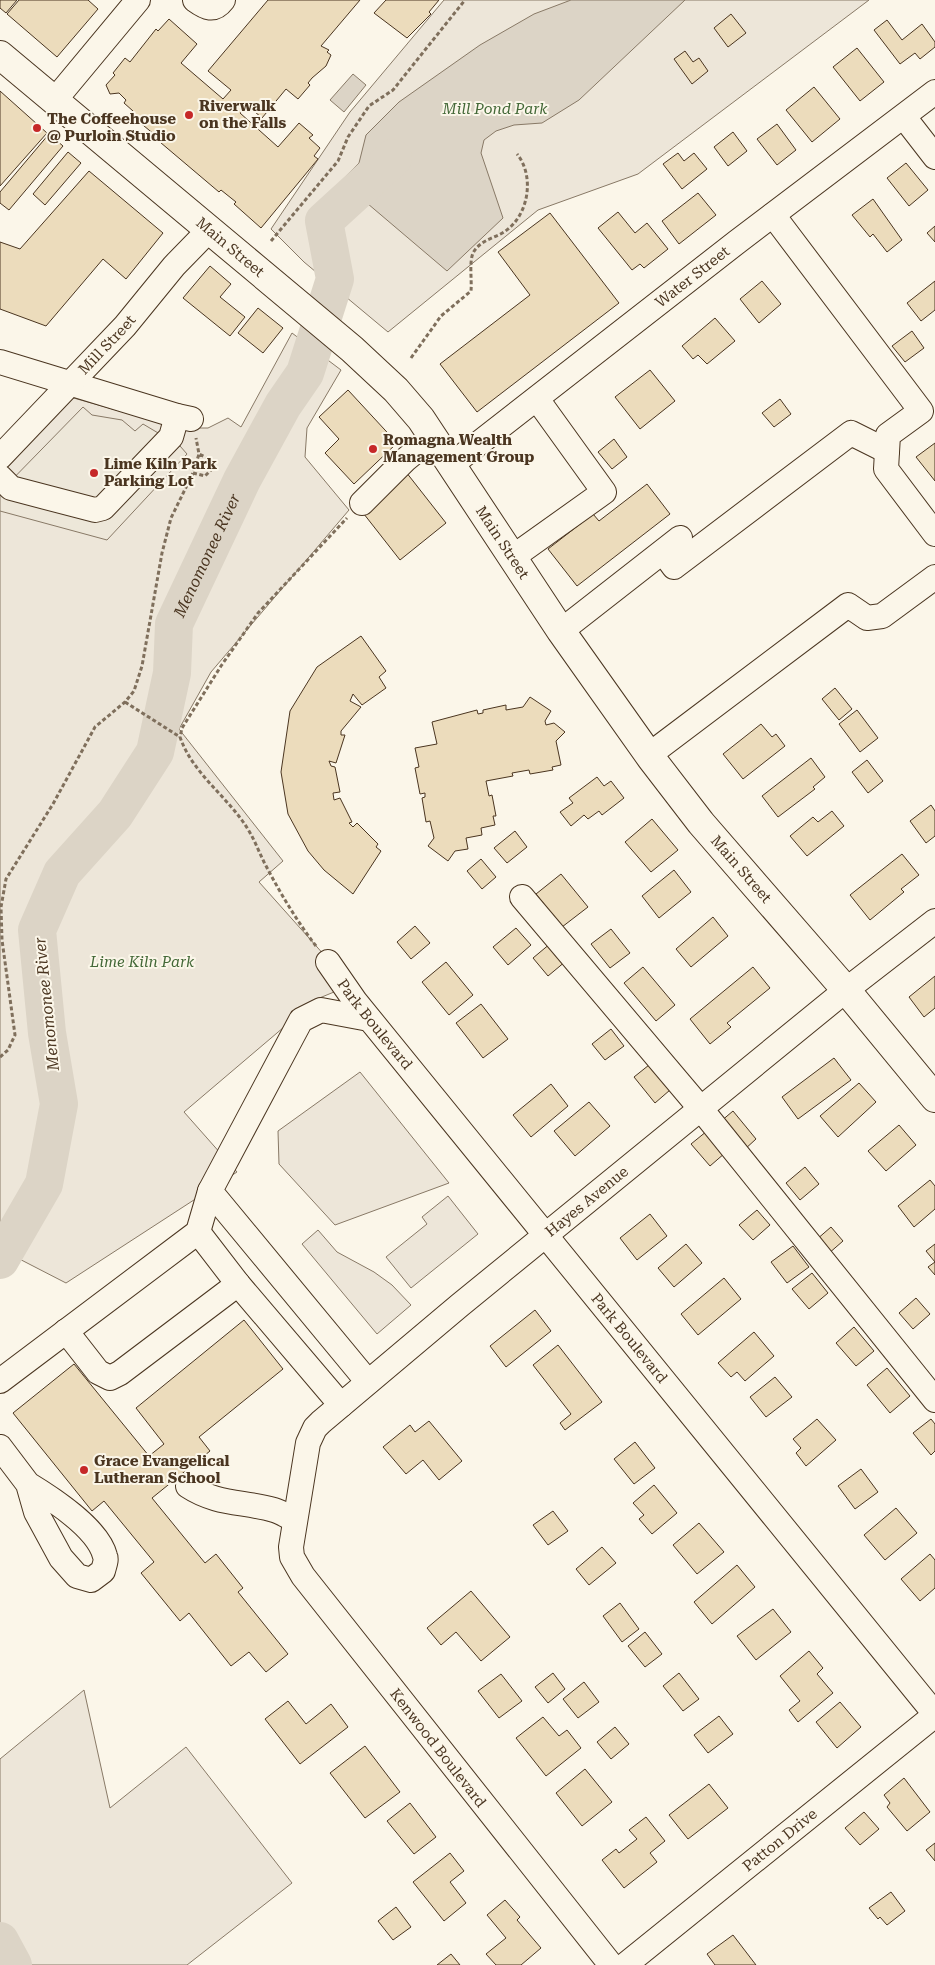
<svg xmlns="http://www.w3.org/2000/svg" width="935" height="1965" font-family="'Roboto Serif',serif">
	<style>
		.green { fill: #ede6d9; stroke: #887966 }
		.parking { fill: #ede7d9; stroke: #887966 }
		.water { fill: #dcd4c6; stroke: #887966 }
		.lines { fill: none; stroke-linecap: round; stroke-linejoin: round }
		.river { stroke: #dcd4c6; stroke-width: 38 }
		.building { fill: #ecdcbc; stroke: #4a3520 }
		.minor-casing { stroke: #4a3520; stroke-width: 26 }
		.major-casing { stroke: #4a3520; stroke-width: 30 }
		.path { stroke: #7f6f5c; stroke-width: 3; stroke-dasharray: 4 2.5; stroke-linecap: butt }
		.minor { stroke: #fbf6e9; stroke-width: 24 }
		.major { stroke: #fbf6e9; stroke-width: 28 }
		.poi-dot { fill: #c62828; stroke: #fbf6e9; stroke-width: 2 }
		.labels { text-anchor: middle; stroke-width: 4; stroke-linejoin: round; paint-order: stroke }
		.poi-label { font-size: 15px; font-weight: bold; fill: #4a3520; stroke: #fbf6e9; text-anchor: start }
		.park-label { font-size: 15px; font-style: italic; fill: #436837; stroke: #fbf6e9 }
		.street-label { font-size: 15px; fill: #4a3520; stroke: #fbf6e9 }
		.water-label { font-size: 16px; font-style: italic; fill: #4a3520; stroke: #fbf6e9 }
	</style>
	<rect width="100%" height="100%" fill="#fbf6e9"/>
	<!-- green -->
	<path class="green" d="M444,0h425l-231,174 -100,36 -150,122 -84,-70 -33,-33 79,-117z
		M292,333l49,37 -34,58 -2,29 44,53 -138,162 -32,57 104,132 -24,21 92,103 -34,14 -133,113 53,60 -171,111 -66,-34v-774l58,-62 12,-16 110,31h28l20,-10 13,9z
		M360,1072l89,111 -114,42 -56,-61 -1,-33z
		M448,1196l30,38 -67,54 -25,-31 41,-33 -5,-7z
		M318,1230l19,22 37,20 18,13 19,20 -34,29 -75,-90z
		M84,1690l26,118 76,-61 106,136 -105,82h-187v-206z"/>
	<!-- parking -->
	<path class="parking" d="M83,407l9,8 30,5 13,11 8,-7 37,22 7,8 -80,86 -107,-29v-19z"/>
	<!-- water -->
	<path class="water" d="M571,0h114l-106,100 -37,23 -28,2 -18,6 -12,9 -3,13 22,65 -56,53 -106,-90 18,-18 7,-28 33,-33 81,-57 54,-31z
		M353,74l13,11 -22,27 -14,-12z"/>
	<g class="lines">
		<!-- river -->
		<g class="river">
			<path id="s1" d="M0,1260l44,-76 15,-80 -12,-71 -10,-103 25,-57 53,-59 40,-62 17,-79 2,-49 68,-144 41,-75 22,-32 30,-94 -11,-58 69,-63"/>
			<path d="M0,1941l13,24"/>
		</g>
	</g>
	<!-- building -->
	<path class="building" d="M0,0h17l-11,13 -6,-5z
		M19,0h69l10,9 -41,48 -50,-43z
		M268,0h92l-39,46 8,4 -2,2 4,3 -5,11 -14,12 -4,5 2,2 -12,14 -12,-10 -24,29 -15,-13 -7,8 38,34 21,-24 14,12 -4,3 11,10 -6,8 4,3 -57,69 -27,-24 2,-2 -15,-12 -2,2 -65,-55 1,-2 -17,-14 -6,-8 1,-2 -9,-8 2,-3 -7,-7 -9,1 -4,-9 9,-10 -2,-2 12,-15 5,4 26,-33 2,2 11,-12 28,25 -16,19 42,36 8,-9 -23,-19z
		M386,0h53l-10,12 2,2 -24,24 -33,-25z
		M731,14l15,19 -18,14 -14,-19z
		M887,20l15,20 20,-16 13,18v5l-15,12 -5,-6 -15,11 -26,-34z
		M857,48l27,34 -24,19 -27,-34z
		M685,51l8,11 6,-4 9,13 -16,13 -18,-25z
		M814,87l26,32 -28,23 -26,-32z
		M0,91l47,42 -47,53z
		M777,124l19,26 -19,15 -20,-26z
		M733,132l14,19 -19,15 -14,-19z
		M49,134l14,12 -54,64 -9,-7v-11z
		M68,152l13,11 -36,42 -12,-11z
		M678,153l6,8 10,-8 13,16 -25,20 -19,-25z
		M906,163l22,27 -19,16 -22,-28z
		M89,171l74,62 -37,46 -23,-20 -57,67 -46,-17v-67l20,7z
		M698,193l18,22 -37,29 -17,-23z
		M873,199l29,41 -15,12 -14,-18 -3,3 -18,-22z
		M618,212l17,21 12,-10 21,26 -24,19 -4,-4 -8,6 -34,-42z
		M550,213l69,90 -142,109 -37,-48 90,-69 -32,-43z
		M935,226v16l-8,-9z
		M210,266l21,18 -11,13 25,20 -15,19 -47,-38z
		M762,281l19,23 -22,19 -19,-24z
		M935,281v29l-14,11 -14,-18z
		M258,308l25,20 -20,25 -25,-20z
		M715,318l20,23 -28,23 -9,-9 -5,4 -11,-13z
		M912,331l12,17 -19,14 -13,-16z
		M650,370l25,31 -35,28 -25,-32z
		M348,390l49,53 -43,41 -29,-31 14,-14 -20,-22z
		M780,399l11,15 -17,13 -12,-14z
		M614,439l13,18 -15,12 -14,-17z
		M935,443v38l-19,-24z
		M406,472l40,51 -46,37 -40,-51z
		M647,484l23,30 -93,72 -29,-37 45,-35 6,7z
		M361,636l25,35 -7,6 7,11 -24,17 -9,-11 -3,7 11,6 -20,24v4h4l-9,28 -7,-2 2,5 4,1 5,25 -7,1 1,7 6,-2 12,24 -3,1 4,4 4,-4 21,21 -2,3 5,4 -28,43 -29,-24 -16,-19 -20,-37 -7,-42 9,-61 27,-44z
		M835,688l17,21 -13,11 -17,-21z
		M530,697l21,14 -6,10 1,4 8,-2 11,9 -9,9 5,24 -9,2 1,3 -23,4 -1,-4 -17,3 1,3 -27,5 3,15 3,-1 4,21h-3l2,9 -14,3 1,7 -16,3 2,11 -13,2 -7,10 -20,-15 6,-8 -4,-17 -4,1 -4,-24 3,-1v-4l-5,1 -5,-26 4,-1 -4,-19 22,-4 -5,-22 45,-12 1,4 5,-1v-3l23,-5v5l17,-3z
		M857,710l21,28 -18,14 -21,-28z
		M761,724l11,13 4,-3 9,12 -42,33 -20,-25z
		M811,758l14,19 -12,10 2,2 -37,28 -16,-21z
		M867,760l16,21 -15,12 -16,-21z
		M597,777l7,9 7,-5 13,17 -22,17 -3,-4 -11,8 -4,-4 -13,11 -11,-14 13,-9 -4,-5z
		M931,805l4,6v25l-9,7 -16,-22z
		M832,811l12,15 -37,30 -17,-20 23,-19 5,5z
		M652,819l26,31 -27,22 -26,-30z
		M515,831l12,16 -20,16 -13,-15z
		M902,854l17,21 -18,14 3,3 -34,28 -20,-25z
		M481,859l15,18 -14,12 -15,-18z
		M674,870l17,22 -32,26 -17,-22z
		M561,874l27,33 -26,20 -26,-33z
		M713,917l15,19 -37,31 -15,-18z
		M415,926l15,17 -19,16 -14,-17z
		M516,928l15,17 -23,20 -15,-18z
		M611,929l19,24 -20,15 -19,-24z
		M551,943l15,18 -18,15 -15,-18z
		M446,962l27,33 -24,20 -27,-33z
		M643,967l32,38 -19,16 -32,-38z
		M753,967l17,21 -43,35 4,4 -21,17 -20,-25z
		M935,976v32l-11,9 -15,-20z
		M481,1004l27,35 -25,19 -27,-35z
		M611,1029l13,17 -19,14 -13,-16z
		M834,1058l17,22 -53,39 -16,-22z
		M649,1065l21,25 -15,13 -21,-26z
		M859,1083l17,19 -38,35 -18,-21z
		M551,1084l17,22 -37,31 -18,-22z
		M589,1102l21,24 -35,30 -21,-25z
		M733,1111l23,28 -12,11 -24,-28z
		M899,1125l17,20 -30,26 -18,-20z
		M707,1131l18,22 -15,13 -19,-22z
		M805,1167l14,17 -19,16 -14,-17z
		M930,1180l5,6v23l-21,18 -16,-21z
		M757,1210l13,15 -17,15 -14,-15z
		M650,1214l17,22 -30,24 -17,-22z
		M831,1227l12,14 -15,13 -12,-14z
		M686,1244l16,19 -28,24 -16,-19z
		M935,1244v31l-7,-8 7,-5 -9,-11z
		M793,1246l16,21 -22,16 -16,-21z
		M812,1273l16,20 -19,16 -17,-20z
		M724,1278l17,21 -43,36 -17,-21z
		M916,1298l14,16 -17,15 -14,-16z
		M535,1310l16,21 -45,36 -16,-21z
		M244,1320l39,49 -84,68 11,14 -58,47 53,65 11,-9 27,34 -5,4 50,62 -22,18 -17,-20 -18,14 -42,-53 -9,8 -39,-48 13,-11 -50,-61 -12,10 -79,-98 61,-49 75,92 15,-12 -28,-36z
		M854,1327l20,24 -18,15 -20,-23z
		M754,1332l20,24 -29,25 -8,-9 -6,5 -13,-14z
		M558,1345l44,57 -37,28 -5,-7 11,-9 -38,-49z
		M887,1368l23,28 -20,17 -23,-28z
		M775,1377l17,20 -26,20 -16,-20z
		M817,1419l19,21 -30,26 -10,-13 5,-5 -8,-9z
		M931,1419l4,5v27l-4,4 -18,-22z
		M429,1421l33,40 -23,19 -16,-20 -17,14 -23,-27 27,-22 5,7z
		M635,1442l20,26 -21,16 -20,-25z
		M861,1469l17,23 -23,17 -17,-23z
		M654,1485l23,28 -25,21 -13,-15 5,-4 -11,-12z
		M896,1508l21,25 -32,27 -21,-25z
		M553,1511l15,20 -20,14 -15,-20z
		M699,1523l25,29 -27,22 -24,-29z
		M602,1547l14,16 -27,22 -13,-16z
		M930,1554l5,6v28l-15,13 -19,-22z
		M737,1565l18,22 -43,37 -18,-22z
		M471,1591l39,46 -29,24 -25,-29 -15,13 -14,-17z
		M620,1603l19,26 -17,13 -19,-26z
		M773,1609l18,23 -35,28 -19,-24z
		M645,1632l17,22 -17,13 -17,-21z
		M809,1651l14,17 -6,6 16,19 -35,29 -9,-12 11,-9 -20,-25z
		M553,1673l12,16 -17,14 -13,-16z
		M679,1673l20,26 -16,12 -20,-25z
		M501,1674l21,27 -23,17 -21,-27z
		M584,1682l15,20 -21,16 -15,-19z
		M288,1701l18,23 25,-20 17,23 -48,37 -35,-45z
		M840,1702l21,25 -24,21 -21,-26z
		M719,1716l14,18 -25,19 -14,-18z
		M543,1717l16,19 8,-6 14,18 -35,28 -30,-38z
		M615,1727l14,17 -18,15 -14,-17z
		M365,1746l35,46 -35,26 -35,-45z
		M585,1769l27,33 -30,24 -26,-33z
		M904,1778l26,34 -23,19 -20,-24 3,-4 -6,-8z
		M709,1784l19,24 -40,31 -19,-24z
		M410,1803l26,34 -22,17 -27,-33z
		M864,1812l15,17 -19,16 -15,-17z
		M646,1817l19,24 -15,12 7,9 -33,26 -22,-28 14,-11 3,4 18,-14 -8,-9z
		M935,1843v18l-9,-11z
		M450,1853l14,18 -14,11 16,21 -22,18 -31,-39z
		M891,1892l14,19 -18,14 -7,-8 -2,2 -9,-11z
		M505,1900l15,17 -3,3 24,28 -20,17h-25l-10,-11 20,-16 -19,-23z
		M396,1907l15,20 -18,13 -15,-19z
		M733,1935l23,30h-41l-8,-11z
		M451,1954l9,11h-23z"/>
	<g class="lines">
		<!-- minor casing -->
		<g class="minor-casing">
			<g id="minor">
				<path d="M195,0c11,8 19,12 28,0"/>
				<path d="M54,101l84,-101"/>
				<path d="M904,117l31,40"/>
				<path d="M773,215l148,196 -33,24 -2,34 49,65"/>
				<path d="M0,362l177,54 14,3"/>
				<path id="s2" d="M0,457l125,-131 49,-60 35,-36"/>
				<path id="s3" d="M451,465l286,-223 198,-150"/>
				<path d="M0,477l11,11 84,22 8,-2 68,-71 6,-21"/>
				<path d="M362,503l43,-43 28,-23"/>
				<path d="M663,552l11,15 177,-134 36,18"/>
				<path d="M513,557l91,-65 -67,-93"/>
				<path d="M561,631l119,-93"/>
				<path d="M649,755l199,-150 19,13 15,-2 53,-39"/>
				<path d="M522,897l179,212 234,291"/>
				<path id="s4" d="M328,962l27,39 580,713"/>
				<path d="M198,1232l40,52 103,121"/>
				<path d="M66,1331l32,41 12,6 10,-5 118,-89"/>
				<path d="M0,1381l198,-149 12,-41"/>
				<path d="M368,1382l-158,-191 91,-171 20,-10 48,9"/>
				<path d="M0,1447l28,37 8,28 25,46 16,18 14,4 12,-9c1,-5 4,-11 2,-15 -7,-28 -54,-58 -77,-72"/>
				<path d="M188,1486c29,19 55,15 86,24 7,2 15,7 21,10"/>
				<path id="s5" d="M611,1965l-308,-389 -11,-19 -1,-10 17,-104 7,-15 6,-6 139,-117 386,-315 89,-69"/>
				<path id="s6" d="M625,1965l310,-250"/>
			</g>
		</g>
		<!-- major casing -->
		<g class="major-casing">
			<g id="major">
				<path id="s7" d="M0,55l352,294 44,41 25,29 140,212 90,127 50,65 145,167 89,108"/>
			</g>
		</g>
		<!-- path -->
		<path class="path" d="M271,241l67,-80 10,-24 21,-31 24,-16 72,-90
			M411,358l30,-42 30,-25c1,-11 -2,-28 2,-38 7,-13 20,-14 31,-21 25,-16 31,-56 13,-78
			M193,473l12,3 7,-7 -3,-10 -10,-5
			M125,702l55,35
			M316,946c-20,-26 -37,-55 -52,-84 -5,-10 -9,-21 -15,-31 -20,-34 -56,-56 -69,-94l2,-9 39,-62 37,-53 89,-95
			M0,1057l8,-7 7,-15 -13,-95 -1,-33 5,-28 47,-75 42,-77 30,-25 9,-11 8,-25 20,-113 9,-35 22,-45 6,-19 -3,-16"/>
		<!-- minor -->
		<use href="#minor" class="minor"/>
		<!-- major -->
		<use href="#major" class="major"/>
	</g>
	<!-- markers -->
	<g class="poi-dot">
		<circle cx="189" cy="115" r="5"/>
		<circle cx="37" cy="128" r="5"/>
		<circle cx="373" cy="449" r="5"/>
		<circle cx="94" cy="473" r="5"/>
		<circle cx="84" cy="1470" r="5"/>
	</g>
	<g class="labels">
		<!-- poi labels -->
		<g class="poi-label">
			<text x="199" y="111">Riverwalk<tspan x="199" dy="17">on the Falls</tspan></text>
			<text x="47" y="124">The Coffeehouse<tspan x="47" dy="17">@ Purloin Studio</tspan></text>
			<text x="383" y="445">Romagna Wealth<tspan x="383" dy="17">Management Group</tspan></text>
			<text x="104" y="469">Lime Kiln Park<tspan x="104" dy="17">Parking Lot</tspan></text>
			<text x="94" y="1466">Grace Evangelical<tspan x="94" dy="17">Lutheran School</tspan></text>
		</g>
		<!-- park labels -->
		<g class="park-label">
			<text x="495" y="114">Mill Pond Park</text>
			<text x="142" y="967">Lime Kiln Park</text>
		</g>
		<!-- street labels -->
		<g class="street-label">
			<text dy="5" stroke="none"><textPath href="#s7" startOffset="300">Main Street</textPath></text>
			<text dy="5" stroke="none"><textPath href="#s3" startOffset="306">Water Street</textPath></text>
			<text dy="5" stroke="none"><textPath href="#s2" startOffset="155">Mill Street</textPath></text>
			<text dy="5" stroke="none"><textPath href="#s7" startOffset="705">Main Street</textPath></text>
			<text dy="5" stroke="none"><textPath href="#s7" startOffset="1110">Main Street</textPath></text>
			<text dy="5" stroke="none"><textPath href="#s4" startOffset="78">Park Boulevard</textPath></text>
			<text dy="5" stroke="none"><textPath href="#s5" startOffset="1004">Hayes Avenue</textPath></text>
			<text dy="5" stroke="none"><textPath href="#s4" startOffset="482">Park Boulevard</textPath></text>
			<text transform="translate(438 1748) rotate(52)" y="5">Kenwood Boulevard</text>
			<text dy="5" stroke="none"><textPath href="#s6" startOffset="199">Patton Drive</textPath></text>
		</g>
		<!-- water labels -->
		<g class="water-label">
			<text dy="6" stroke="none"><textPath href="#s1" startOffset="766">Menomonee River</textPath></text>
			<text transform="translate(46 1004) rotate(-96)" y="6">Menomonee River</text>
		</g>
	</g>
</svg>
